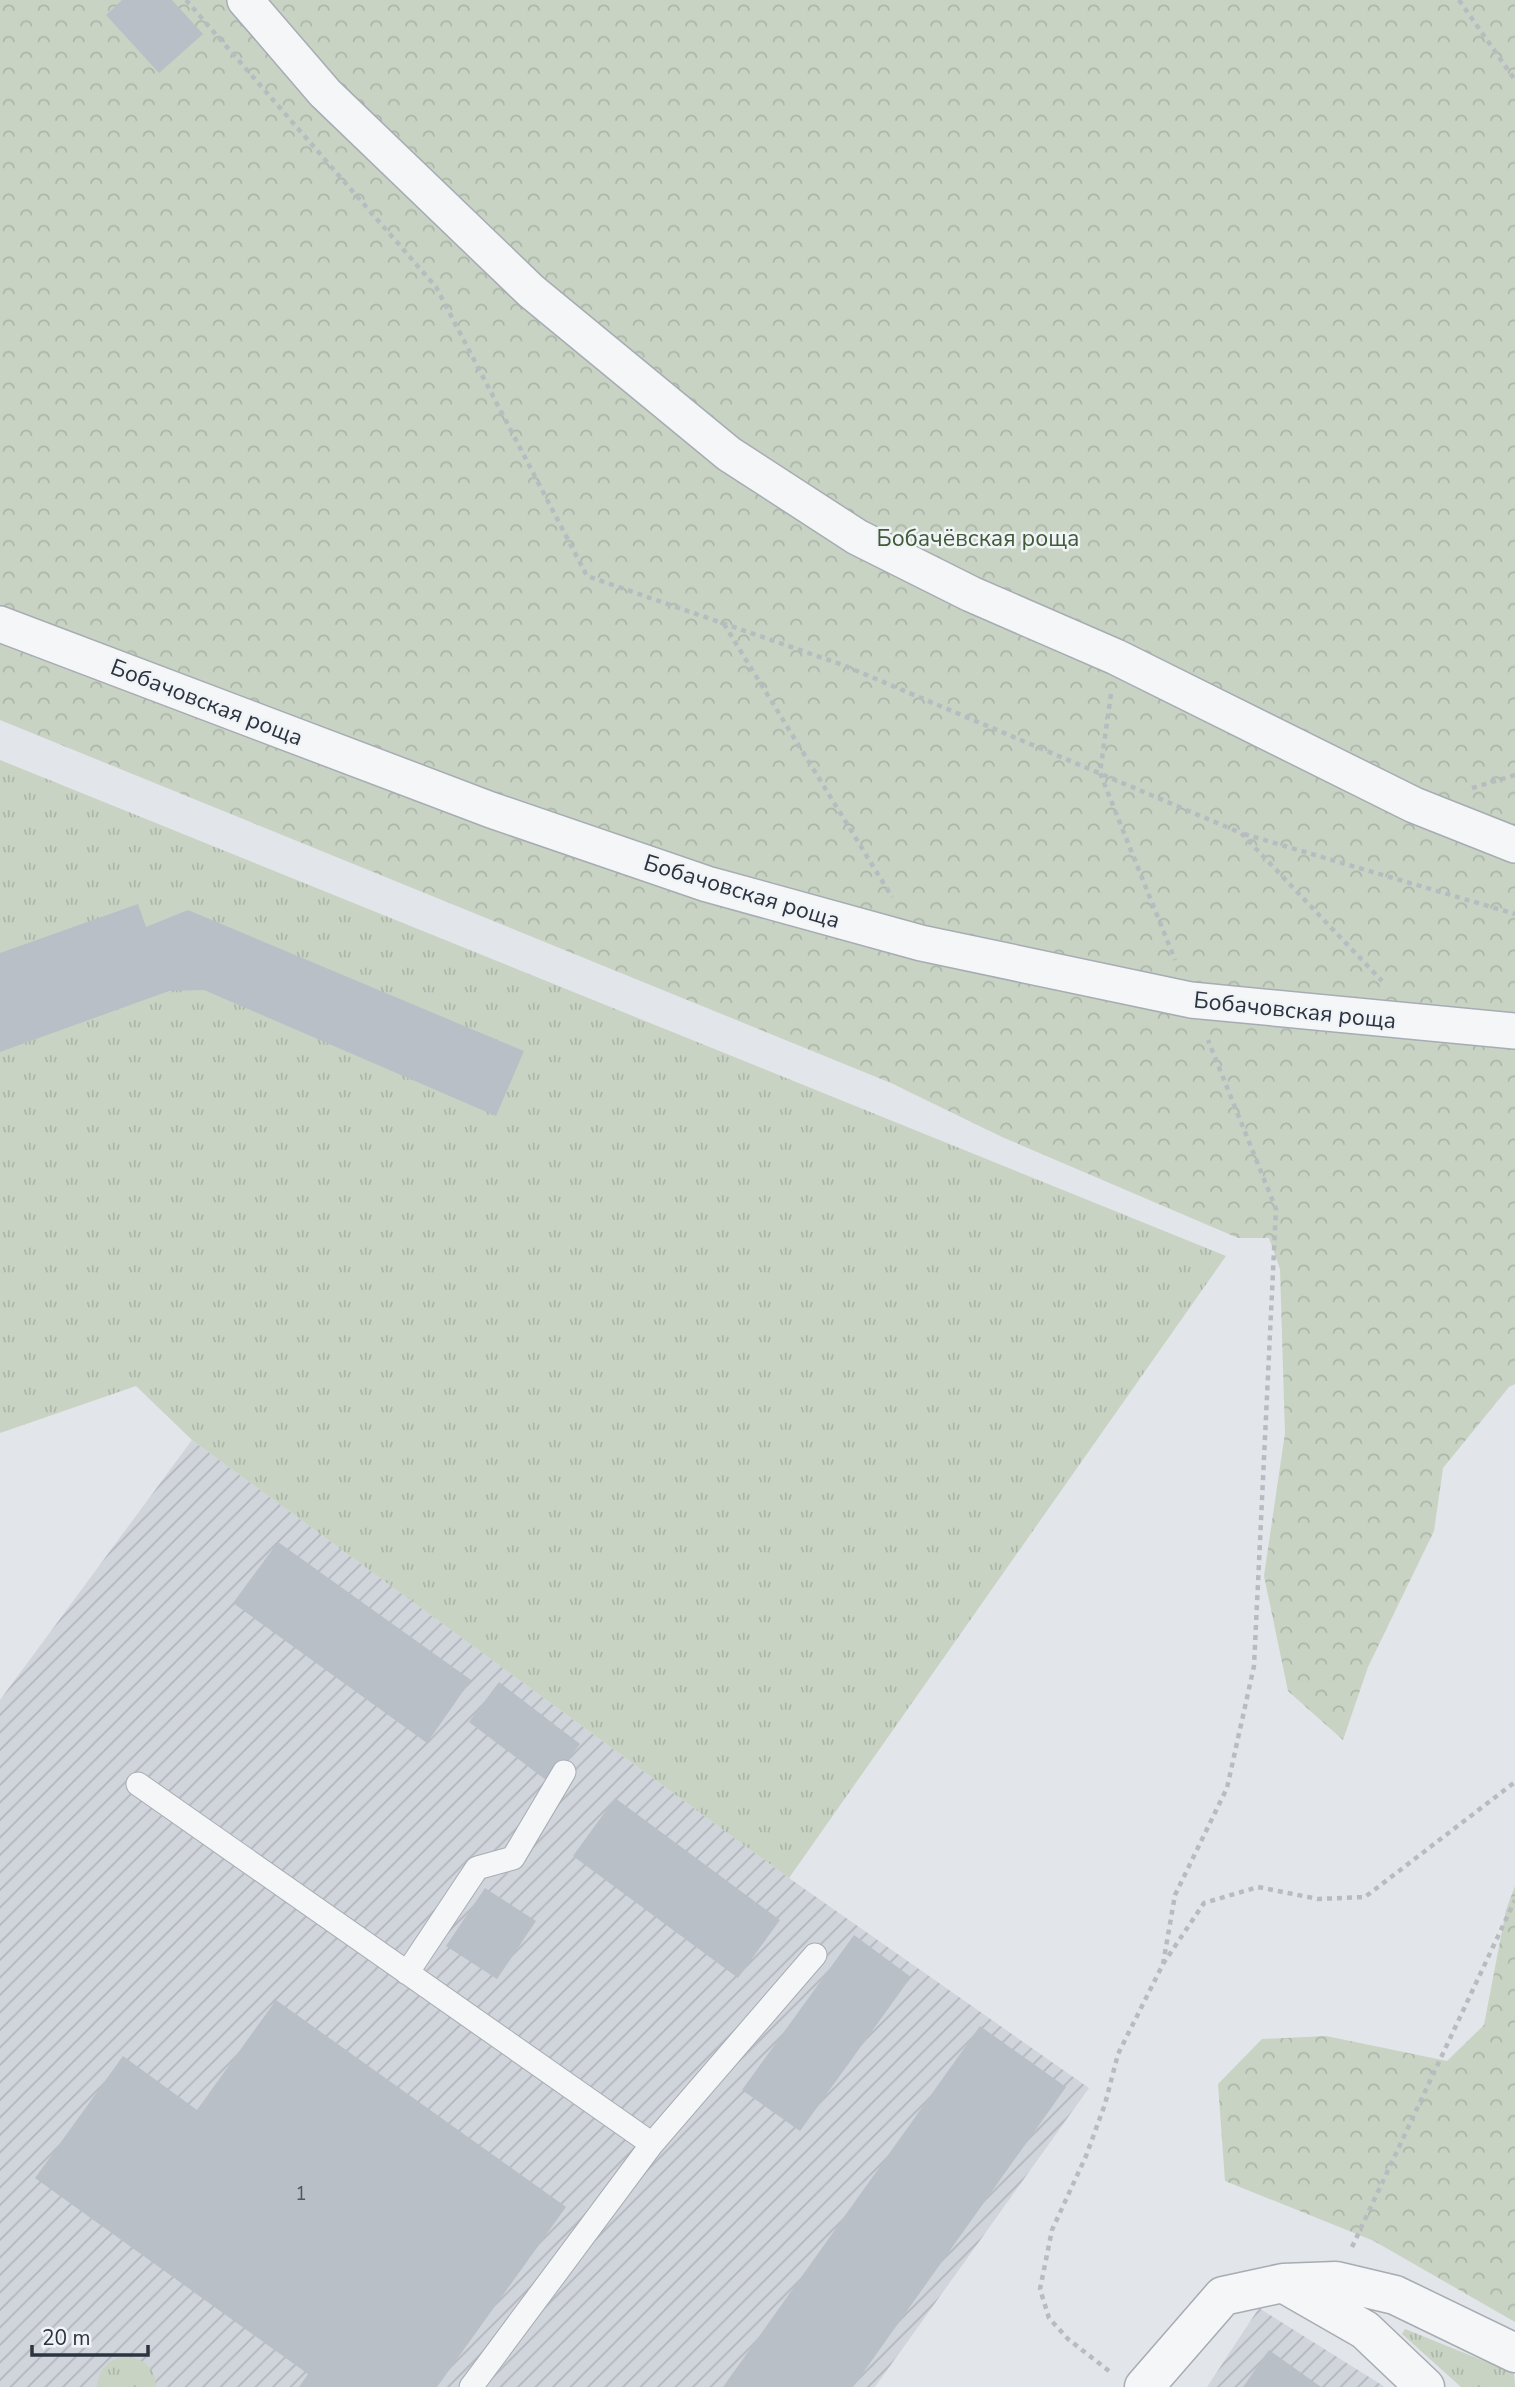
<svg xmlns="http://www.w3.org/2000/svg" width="1515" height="2387" font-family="'Nunito Sans',sans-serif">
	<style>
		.industrial { fill: url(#industrial-furrows) }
		.grass { fill: url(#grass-tufts) }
		.forest { fill: url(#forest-crowns) }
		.building { fill: #b9bfc6 }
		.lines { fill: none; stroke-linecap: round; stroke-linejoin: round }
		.service-casing { stroke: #a7acb3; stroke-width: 25 }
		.pedestrian-casing { stroke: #a7acb3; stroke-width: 38 }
		.minor-casing { stroke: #a7acb3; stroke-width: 41 }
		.path { stroke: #b8bcc1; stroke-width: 4.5; stroke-dasharray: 5 5; stroke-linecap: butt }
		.service { stroke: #f4f6f8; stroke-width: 23 }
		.pedestrian { stroke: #f4f6f8; stroke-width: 35 }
		.minor { stroke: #f4f6f8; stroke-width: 38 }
		.labels { text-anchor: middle; stroke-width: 5; stroke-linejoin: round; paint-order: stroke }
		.number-label { font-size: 19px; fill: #4e5762 }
		.park-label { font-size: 23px; fill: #415b39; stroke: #f1f4f7 }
		.street-label { font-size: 23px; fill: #2b3440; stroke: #f1f4f7 }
	</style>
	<defs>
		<pattern id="industrial-furrows" width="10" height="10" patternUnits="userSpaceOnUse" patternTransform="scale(1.75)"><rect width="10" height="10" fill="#d0d4db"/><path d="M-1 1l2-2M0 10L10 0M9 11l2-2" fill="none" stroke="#b3b7bd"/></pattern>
		<pattern id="grass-tufts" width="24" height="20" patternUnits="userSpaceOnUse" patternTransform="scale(1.75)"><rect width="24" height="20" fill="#c8d3c4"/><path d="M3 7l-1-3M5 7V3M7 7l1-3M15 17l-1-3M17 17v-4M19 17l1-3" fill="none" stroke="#acb6a9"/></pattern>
		<pattern id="forest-crowns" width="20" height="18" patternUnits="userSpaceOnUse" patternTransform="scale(1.75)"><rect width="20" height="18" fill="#c8d3c4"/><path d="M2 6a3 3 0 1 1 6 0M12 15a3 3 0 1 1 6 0" fill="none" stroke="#acb6a9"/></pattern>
	</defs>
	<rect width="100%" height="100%" fill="#e2e5e9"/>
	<!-- industrial -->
	<path class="industrial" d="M192,1440l597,438 300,210 -214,299h-875v-687z
		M1259,2308l126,79h-178z"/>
	<!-- grass -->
	<path class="grass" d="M0,760l1226,496 -437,622 -597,-438 -56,-54 -136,47z
		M1405,2329l109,44 1,14h-54l-59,-53z
		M128,2356c17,4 28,13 28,31h-59c2,-19 12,-29 31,-31z"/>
	<!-- forest -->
	<path class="forest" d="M0,0h1515v1384l-6,3 -66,81 -9,63 -66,136 -25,73 -55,-49 -24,-115 21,-143 -5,-164 -11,-31h-31l-236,-101 -111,-54 -891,-363z
		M1515,1886v436l-141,-81 -149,-60 -7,-97 44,-45 64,-3 121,25 37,-36 22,-115z"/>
	<!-- building -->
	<path class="building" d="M122,0h50l31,34 -44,39 -53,-58z
		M138,904l8,23 42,-17 336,141 -28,65 -292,-126 -35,1 -169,61v-99z
		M278,1542l193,138 -44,63 -194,-140z
		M499,1682l81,62 -30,39 -81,-61z
		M615,1798l165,122 -42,58 -165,-122z
		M485,1888l51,33 -39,58 -51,-33z
		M854,1935l57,42 -111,154 -58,-41z
		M276,2000l290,207 -129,180h-138l9,-13 -273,-196 88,-122 74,54z
		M980,2026l86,61 -213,300h-130z
		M1269,2350l52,37h-78z"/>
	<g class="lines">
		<!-- service casing -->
		<g class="service-casing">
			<path id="service" d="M138,1784l514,360
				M407,1973l70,-105 36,-10 51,-86
				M471,2387l181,-243 163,-189"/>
		</g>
		<!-- pedestrian casing -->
		<g class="pedestrian-casing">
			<path id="pedestrian" d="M245,0l80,93 206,198 198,163 128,83 114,57 145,63 298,148 101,40
				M0,624l491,186 216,74 214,59 270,57 324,31"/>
		</g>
		<!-- minor casing -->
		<g class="minor-casing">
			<path id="minor" d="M1283,2283l82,47 60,57
				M1144,2387l79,-91 60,-13 53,-2 59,14 120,58"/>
		</g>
		<!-- path -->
		<path class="path" d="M186,0l250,287 151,289 256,89 398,168 141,148
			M1459,0l56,80
			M724,624l168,273
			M1111,694l-11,79 75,187
			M1472,788l43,-13
			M1244,834l271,80
			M1163,1964l12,-69 52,-107 27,-122 22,-457 -68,-169
			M1352,2247l163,-347
			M1109,2371l-41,-32 -19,-21 -9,-29 12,-59 34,-74 19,-52 13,-50 45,-90 41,-61 54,-16 60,12 47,-2 150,-115"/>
		<!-- service -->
		<use href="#service" class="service"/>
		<!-- pedestrian -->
		<use href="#pedestrian" class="pedestrian"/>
		<!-- minor -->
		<use href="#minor" class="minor"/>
	</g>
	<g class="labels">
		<!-- number labels -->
		<g class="number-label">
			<text x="301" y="2200">1</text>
		</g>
		<!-- park labels -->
		<g class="park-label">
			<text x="978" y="546">Бобачёвская роща</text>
		</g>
		<!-- street labels -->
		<g class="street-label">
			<text transform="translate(207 702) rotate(21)" y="8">Бобачовская роща</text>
			<text transform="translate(742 891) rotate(17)" y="8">Бобачовская роща</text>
			<text transform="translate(1295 1010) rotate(6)" y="8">Бобачовская роща</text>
		</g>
	</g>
	<!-- scale -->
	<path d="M32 2345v10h116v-10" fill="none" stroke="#2b3440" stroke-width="3.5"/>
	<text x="42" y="2345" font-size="21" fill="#2b3440" stroke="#f1f4f7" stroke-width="5" paint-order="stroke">20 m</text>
</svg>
